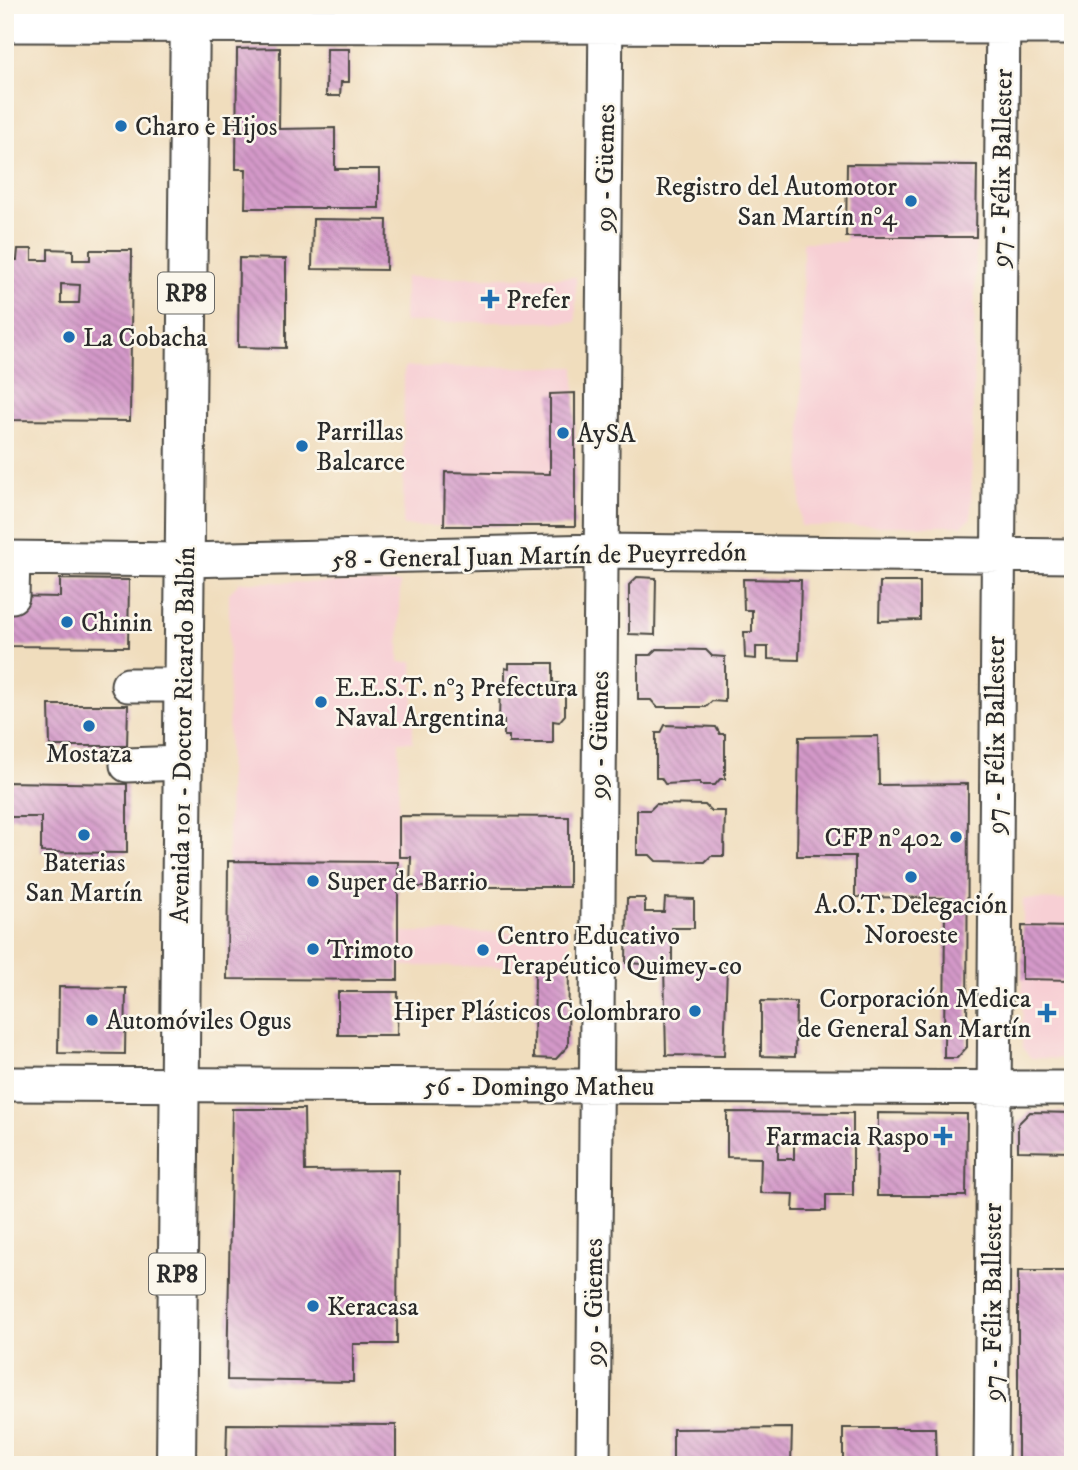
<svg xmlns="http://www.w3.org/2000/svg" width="1078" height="1470" font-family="'IM FELL DW Pica',serif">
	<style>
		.built { fill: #f7cfd4 }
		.building { fill: url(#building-back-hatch); fill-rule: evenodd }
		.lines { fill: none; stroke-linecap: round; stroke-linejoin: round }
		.minor-casing { stroke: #494641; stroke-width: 37 }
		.major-casing { stroke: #494641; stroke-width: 42 }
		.minor { stroke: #fff; stroke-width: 33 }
		.major { stroke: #fff; stroke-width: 38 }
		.poi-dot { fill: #1f6fb2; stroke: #fbf7ec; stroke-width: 2.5 }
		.labels { text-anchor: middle; stroke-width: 5; stroke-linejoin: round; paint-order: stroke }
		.shield { fill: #fbf7ec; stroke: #696865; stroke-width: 2 }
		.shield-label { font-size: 24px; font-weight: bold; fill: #2b2b2b }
		.poi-label { font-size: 26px; fill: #2b2b2b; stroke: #fbf7ec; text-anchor: start }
		.street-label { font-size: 26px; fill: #2b2b2b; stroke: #fbf7ec }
	</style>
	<defs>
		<pattern id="building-back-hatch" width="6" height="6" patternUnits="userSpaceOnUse" patternTransform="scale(1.75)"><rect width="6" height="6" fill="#d499c9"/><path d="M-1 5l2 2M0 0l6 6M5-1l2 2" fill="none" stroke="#ac7da3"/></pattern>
	</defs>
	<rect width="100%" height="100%" fill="#fbf7ec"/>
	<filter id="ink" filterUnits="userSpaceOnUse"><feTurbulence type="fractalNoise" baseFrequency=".0143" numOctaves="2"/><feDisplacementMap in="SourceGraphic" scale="14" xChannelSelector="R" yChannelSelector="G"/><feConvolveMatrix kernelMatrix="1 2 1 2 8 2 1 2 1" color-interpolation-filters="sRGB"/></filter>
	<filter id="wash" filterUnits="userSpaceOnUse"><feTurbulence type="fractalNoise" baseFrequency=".00686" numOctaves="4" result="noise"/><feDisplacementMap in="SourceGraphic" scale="28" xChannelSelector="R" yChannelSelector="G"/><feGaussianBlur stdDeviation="1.57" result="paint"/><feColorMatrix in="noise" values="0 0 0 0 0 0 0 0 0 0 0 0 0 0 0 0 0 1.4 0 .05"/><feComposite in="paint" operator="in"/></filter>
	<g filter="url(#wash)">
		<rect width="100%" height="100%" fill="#f0ddbd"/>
		<!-- built -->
		<path class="built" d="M846,237h130l-5,281 -9,8h-162l3,-284h42z
			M405,277h171v45h-172z
			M404,367h171v159h-172z
			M240,582l160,1 -1,79h14v80h-14l-1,120 -170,-1 1,-268z
			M1023,899l50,1v159l-42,-1 -9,-10z
			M398,932l171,1v34l-171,-1z"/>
		<g id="blocks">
			<!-- building -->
			<path class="building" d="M280,48l-1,81 56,-1v41h44v39h-134l1,-39h-10l1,-120z
				M327,49h22v33h-8l-1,14h-14z
				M847,164l130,1 -1,72h-130z
				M313,219l74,1 -1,50 -74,-1z
				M18,249h14v11h16v-11l25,1v10h17v-10h42l-2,171 -125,-1 4,-136h-4v-24h12zM61,284l19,1 -1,18h-18z
				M239,258l47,1v89l-48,-1z
				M575,393v133h-131l1,-54 105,2v-80z
				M637,577l19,1 -1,57 -26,-1v-49z
				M60,579l69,1 -1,67 -123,-1v-50l55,1z
				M743,579l58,1 -2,80 -31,-1v-12h-12v12l-11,-1 -1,-26h8v-22h-8z
				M880,582h40v38l-41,1z
				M657,649l49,1 6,6 13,1v45l-13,-1 -6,6h-49l-6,-7h-13v-45h13z
				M509,663h44v20h6l6,7v25l-6,7 -6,-1v22h-44v-7h-5v-15h-5l1,-38 5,-1v-14l4,1z
				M49,705h79l-1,41h-77z
				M665,725l51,2 4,7h5v45h-5l-5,6h-15v-3l-35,2 -4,-6h-5v-45h5z
				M878,736l1,49 89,-1 -1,263 -10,11h-13l1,-160 -90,-1v-41h-58l2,-119z
				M5,782l122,2v69l-86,-1v-35h-36z
				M656,804l49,1 6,6h14l-1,45h-13l-6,6 -49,-1 -6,-6h-13v-45h13z
				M399,816l170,1v70h-159l1,-30h-12z
				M228,861l170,1v118l-171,-1z
				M627,898h18v14h19l1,-14 29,1v29h-22v37l55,2 -3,89 -58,-1 -2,-90 -38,-2z
				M1022,926l51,1v53l-51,-1z
				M535,967h34l-1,79 -12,13 -22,-1z
				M59,987l67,1 -1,66 -67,-1z
				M338,992h60l-1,43h-59z
				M761,1001l35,1 -1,55 -34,-1z
				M232,1109h72l1,62 93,-1 -1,174h-44v38l-126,-2z
				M727,1112l126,1v82h-27v16h-33l1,-17 -34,-1 1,-35 -34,-1zM794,1142v17h-16v-16z
				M1030,1112l43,1v39l-55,-1v-27z
				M878,1113l89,1 -1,82h-89z
				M1018,1271h55v194h-55z
				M227,1424l169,1v40h-170z
				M792,1428l-1,37h-118v-36z
				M843,1428h92l1,37h-93z"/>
		</g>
	</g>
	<g filter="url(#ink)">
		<use href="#blocks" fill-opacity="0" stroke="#494641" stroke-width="2"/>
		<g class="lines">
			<!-- minor casing -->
			<g class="minor-casing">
				<path id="minor" d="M5,25l1068,2
					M5,558l179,2 415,-9 474,5
					M12,596l1,-37
					M128,685h55
					M127,765l55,-2
					M5,1084l1068,4
					M593,1465l13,-1460
					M991,1465l12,-1460"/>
			</g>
			<!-- major casing -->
			<g class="major-casing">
				<path id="major" d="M176,1465l14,-1460"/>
			</g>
			<!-- minor -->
			<use href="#minor" class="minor"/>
			<!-- major -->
			<use href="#major" class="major"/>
		</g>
	</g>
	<!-- markers -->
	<g class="poi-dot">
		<circle cx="121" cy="126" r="7"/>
		<circle cx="911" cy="201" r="7"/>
		<path d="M486.5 288.5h7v7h7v7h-7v7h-7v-7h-7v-7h7z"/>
		<circle cx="69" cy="337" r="7"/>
		<circle cx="563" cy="433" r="7"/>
		<circle cx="302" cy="446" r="7"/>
		<circle cx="67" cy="622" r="7"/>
		<circle cx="321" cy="702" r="7"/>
		<circle cx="89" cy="726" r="7"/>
		<circle cx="84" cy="835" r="7"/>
		<circle cx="956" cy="837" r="7"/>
		<circle cx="911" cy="877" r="7"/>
		<circle cx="313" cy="881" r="7"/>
		<circle cx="313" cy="949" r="7"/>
		<circle cx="483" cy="950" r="7"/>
		<circle cx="695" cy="1011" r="7"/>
		<path d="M1043.5 1002.5h7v7h7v7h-7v7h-7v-7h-7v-7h7z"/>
		<circle cx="92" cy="1020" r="7"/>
		<path d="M939.5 1125.5h7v7h7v7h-7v7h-7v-7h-7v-7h7z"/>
		<circle cx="313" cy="1306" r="7"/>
	</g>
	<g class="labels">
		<!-- shield labels -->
		<g class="shield">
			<rect x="158" y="272.5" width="56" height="41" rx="5"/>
			<rect x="149" y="1253.5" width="56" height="41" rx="5"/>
		</g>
		<g class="shield-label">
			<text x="186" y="301">RP8</text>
			<text x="177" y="1282">RP8</text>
		</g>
		<!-- poi labels -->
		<g class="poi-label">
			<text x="135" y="135">Charo e Hijos</text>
			<text x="897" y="195" text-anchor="end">Registro del Automotor<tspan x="897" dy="30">San Martín n°4</tspan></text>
			<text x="506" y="308">Prefer</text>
			<text x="83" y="346">La Cobacha</text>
			<text x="316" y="440">Parrillas<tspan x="316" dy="30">Balcarce</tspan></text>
			<text x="577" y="442">AySA</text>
			<text x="81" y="631">Chinin</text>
			<text x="335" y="696">E.E.S.T. n°3 Prefectura<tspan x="335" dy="30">Naval Argentina</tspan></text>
			<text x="89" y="762" text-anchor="middle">Mostaza</text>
			<text x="942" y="846" text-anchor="end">CFP n°402</text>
			<text x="84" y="871" text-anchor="middle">Baterias<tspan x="84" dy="30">San Martín</tspan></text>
			<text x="327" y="890">Super de Barrio</text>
			<text x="911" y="913" text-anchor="middle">A.O.T. Delegación<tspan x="911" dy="30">Noroeste</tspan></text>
			<text x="497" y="944">Centro Educativo<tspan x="497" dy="30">Terapéutico Quimey-co</tspan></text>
			<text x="327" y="958">Trimoto</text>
			<text x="1031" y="1007" text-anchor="end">Corporación Medica<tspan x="1031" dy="30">de General San Martín</tspan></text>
			<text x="681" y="1020" text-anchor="end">Hiper Plásticos Colombraro</text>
			<text x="106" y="1029">Automóviles Ogus</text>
			<text x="929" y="1145" text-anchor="end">Farmacia Raspo</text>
			<text x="327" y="1315">Keracasa</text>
		</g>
		<!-- street labels -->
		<g class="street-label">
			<text transform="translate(604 168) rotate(-89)" y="9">99 - Güemes</text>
			<text transform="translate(1001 168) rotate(-89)" y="9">97 - Félix Ballester</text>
			<text transform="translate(539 555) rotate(-1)" y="9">58 - General Juan Martín de Pueyrredón</text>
			<text transform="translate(182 735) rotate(-89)" y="9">Avenida 101 - Doctor Ricardo Balbín</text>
			<text transform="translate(598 735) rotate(-89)" y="9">99 - Güemes</text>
			<text transform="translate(995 735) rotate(-90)" y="9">97 - Félix Ballester</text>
			<text x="539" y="1095">56 - Domingo Matheu</text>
			<text transform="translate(593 1302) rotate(-90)" y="9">99 - Güemes</text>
			<text transform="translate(992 1302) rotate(-90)" y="9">97 - Félix Ballester</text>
		</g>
	</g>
	<!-- margin -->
	<rect width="1078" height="1470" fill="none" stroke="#fbf7ec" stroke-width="28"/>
</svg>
